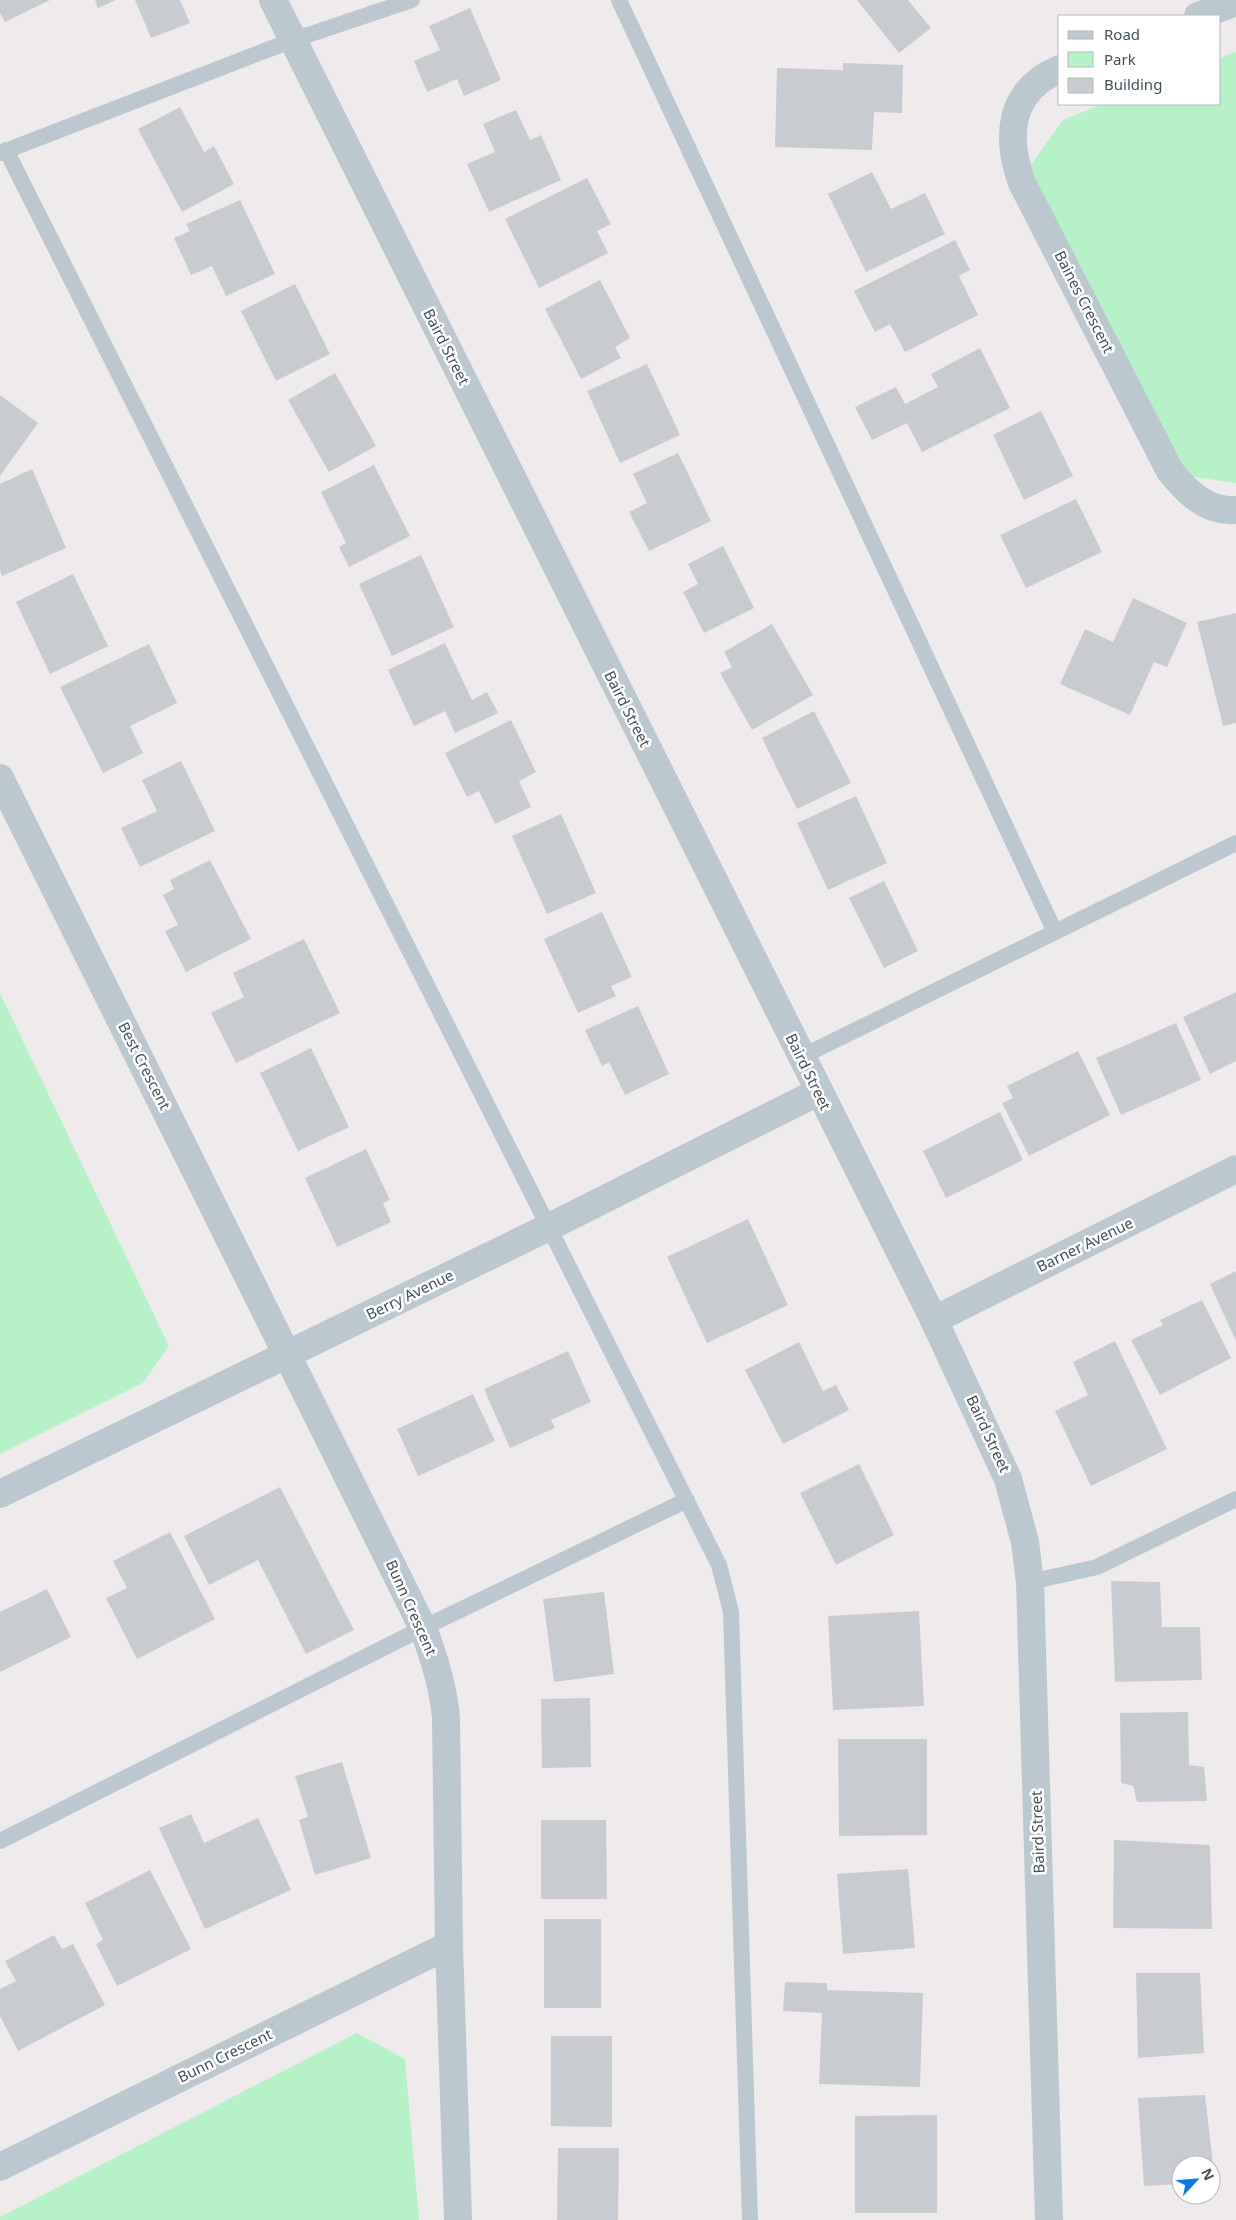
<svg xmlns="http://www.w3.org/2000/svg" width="1236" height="2220" font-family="'Noto Sans',sans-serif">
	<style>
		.green { fill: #b5f2c8 }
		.building { fill: #c8ccd1 }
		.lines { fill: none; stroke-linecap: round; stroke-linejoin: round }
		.service { stroke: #bbc8d0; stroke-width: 16 }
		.minor { stroke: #bbc8d0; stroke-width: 28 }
		.tertiary { stroke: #bbc8d0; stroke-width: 28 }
		.labels { text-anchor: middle; stroke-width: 5; stroke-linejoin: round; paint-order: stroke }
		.street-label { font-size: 15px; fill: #43515b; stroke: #fff }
	</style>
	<rect width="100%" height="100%" fill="#efebec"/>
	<!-- green -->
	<path class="green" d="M1236,51v432l-49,-7 -162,-303 38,-53 40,-16h117v-46z
		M0,993l169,353 -26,37 -143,71z
		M357,2033l48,26 14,161h-419v-3z"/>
	<!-- building -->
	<path class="building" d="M0,0h50l-45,22 -5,-9z
		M95,0h21l-18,8z
		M135,0h45l10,23 -39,15z
		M857,0h51l23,28 -32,25z
		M470,8l31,72 -37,16 -7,-17 -30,13 -13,-31 26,-11 -11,-24z
		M843,63l60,2 -1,48 -28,-1 -2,38 -97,-3 2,-79 66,2z
		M180,107l24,45 10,-6 20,38 -52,28 -44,-83z
		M516,110l14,30 11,-5 20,45 -72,32 -22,-48 28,-12 -12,-28z
		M872,172l19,37 34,-16 20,41 -79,38 -38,-78z
		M587,178l24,46 -14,7 11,22 -69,35 -34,-69z
		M240,200l35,74 -49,22 -14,-30 -21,9 -17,-37 16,-7 -4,-7z
		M955,240l15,30 -11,6 19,39 -73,37 -15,-28 -15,8 -21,-41z
		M600,280l30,58 -15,9 6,11 -40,21 -36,-70z
		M295,284l35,70 -54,27 -35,-70z
		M980,348l30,60 -88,44 -15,-29 -35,17 -17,-33 41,-20 9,17 33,-17 -7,-13z
		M647,364l33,71 -60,28 -33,-72z
		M335,373l41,73 -47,26 -41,-72z
		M0,395l38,28 -38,53z
		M1041,411l32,65 -49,24 -31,-65z
		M678,453l33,68 -62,30 -20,-39 18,-9 -14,-29z
		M374,465l36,71 -61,31 -10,-20 7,-4 -25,-51z
		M32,469l34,79 -64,28 -2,-6v-86z
		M1076,499l26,53 -76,36 -26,-53z
		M723,546l31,62 -50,25 -21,-41 15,-8 -10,-20z
		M421,555l33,72 -62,29 -33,-72z
		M73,574l35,72 -58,28 -34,-72z
		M1133,598l54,25 -20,44 -13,-5 -24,53 -70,-31 25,-55 28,13z
		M1236,613v110l-13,3 -26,-104z
		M772,624l41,71 -61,35 -32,-57 12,-6 -8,-15z
		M445,643l27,57 15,-8 11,21 -43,20 -10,-22 -31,15 -26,-56z
		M149,644l28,59 -47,23 13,27 -40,20 -43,-86z
		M814,711l37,72 -54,26 -35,-71z
		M511,720l25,52 -17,9 12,26 -36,17 -16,-33 -12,6 -22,-44z
		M181,761l34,70 -75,36 -19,-39 36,-17 -15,-31z
		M856,796l31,67 -59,27 -31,-67z
		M561,814l35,79 -49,21 -35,-78z
		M210,860l41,79 -65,33 -21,-41 13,-6 -15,-30 11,-6 -4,-9z
		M884,881l34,70 -34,17 -35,-70z
		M602,912l30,65 -21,9 5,10 -38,17 -34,-74z
		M304,939l36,74 -104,50 -25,-50 33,-16 -11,-24z
		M1236,992v69l-26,13 -27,-57z
		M638,1006l31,68 -44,21 -16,-33 -7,4 -17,-36z
		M1176,1023l25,57 -80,35 -25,-57z
		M311,1048l38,79 -51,24 -38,-78z
		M1078,1051l32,64 -81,41 -27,-53 11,-5 -6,-12z
		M1000,1112l23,48 -77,38 -23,-47z
		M366,1149l24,51 -7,3 8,19 -54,25 -32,-69z
		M748,1219l40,86 -81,38 -40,-86z
		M1236,1271v70l-26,-57z
		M1202,1300l29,58 -71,37 -29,-55 32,-15 -3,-5z
		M1115,1341l52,108 -76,37 -36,-75 33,-16 -15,-33z
		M799,1342l24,49 13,-6 13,25 -66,34 -38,-74z
		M568,1351l23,51 -40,18 4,8 -45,20 -26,-59z
		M473,1394l22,47 -77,35 -21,-47z
		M859,1464l35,71 -58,30 -36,-72z
		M280,1487l74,143 -48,24 -48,-94 -49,25 -25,-49z
		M170,1532l45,87 -78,40 -31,-61 21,-10 -14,-27z
		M1111,1581l49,1 2,45h38l2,53 -87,2z
		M47,1589l24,48 -71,35v-60z
		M604,1592l10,82 -60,8 -11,-83z
		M919,1611l5,95 -91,4 -5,-94z
		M590,1698l1,69 -49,1 -1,-69z
		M1188,1712l1,53 15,2 3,34 -70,1 -4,-16 -12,-3 -1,-70z
		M838,1739h89v96l-88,1z
		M342,1762l29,96 -56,17 -16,-55 9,-3 -13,-41z
		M191,1814l13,29 54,-25 33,72 -86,39 -46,-101z
		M541,1820h65l1,79h-66z
		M1114,1840l96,5 2,84 -99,-1z
		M908,1869l7,79 -72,6 -6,-80z
		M150,1870l41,79 -74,37 -21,-42 7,-4 -18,-37z
		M544,1919h57v89h-57z
		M54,1935l8,14 11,-5 32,61 -87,46 -18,-35v-27l16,-8 -11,-20z
		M1136,1973h64l4,80 -66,5z
		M785,1982l42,1v7l96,3 -3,94 -101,-3 3,-71 -39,-2z
		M551,2036h61v91l-61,-1z
		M1205,2095l10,87h-4v-17h-30v19l-37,2 -6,-88z
		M937,2115v98h-82v-97z
		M558,2148h61l-1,72h-61z"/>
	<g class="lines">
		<!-- service -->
		<path class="service" d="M619,0l436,932
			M6,150l713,1415 12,47 19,608
			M0,153l293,-113 119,-40
			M801,1057l435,-214
			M1030,1582l67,-15 139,-68
			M0,1841l423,-213 264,-128"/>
		<!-- minor -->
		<path class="minor" d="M1198,16l38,-14
			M1060,69c-51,21 -55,67 -38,114l148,288c17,21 36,41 66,39
			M0,778l423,850c11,29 20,57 23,89l3,228 9,275
			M934,1320l302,-151
			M0,1494l549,-267 269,-135
			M0,2167l449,-222"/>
		<!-- tertiary -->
		<path class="tertiary" d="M273,0l661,1320 74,159 17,63 5,40 19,638"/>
	</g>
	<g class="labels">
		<!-- street labels -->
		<g class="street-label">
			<text transform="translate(1084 302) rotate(63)" y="5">Baines Crescent</text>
			<text transform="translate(446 347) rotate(63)" y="5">Baird Street</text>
			<text transform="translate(627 709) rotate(63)" y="5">Baird Street</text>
			<text transform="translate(144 1066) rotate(63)" y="5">Best Crescent</text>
			<text transform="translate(808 1072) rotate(64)" y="5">Baird Street</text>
			<text transform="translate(1085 1245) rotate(-26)" y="5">Barner Avenue</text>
			<text transform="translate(410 1295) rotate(-26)" y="5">Berry Avenue</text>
			<text transform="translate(988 1434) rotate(65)" y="5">Baird Street</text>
			<text transform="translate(411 1608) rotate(66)" y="5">Bunn Crescent</text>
			<text transform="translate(1038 1832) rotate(-92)" y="5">Baird Street</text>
			<text transform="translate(225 2056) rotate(-26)" y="5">Bunn Crescent</text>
		</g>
	</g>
	<!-- legend -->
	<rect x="1058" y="15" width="162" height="90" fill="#ffffff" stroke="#b4b9bd"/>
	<rect x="1068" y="31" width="25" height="8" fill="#bbc8d0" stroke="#b4b9bd"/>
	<text x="1104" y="40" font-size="15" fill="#43515b">Road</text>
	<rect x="1068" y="52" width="25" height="15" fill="#b5f2c8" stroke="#b4b9bd"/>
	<text x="1104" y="65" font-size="15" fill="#43515b">Park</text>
	<rect x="1068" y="78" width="25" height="15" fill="#c8ccd1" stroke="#b4b9bd"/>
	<text x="1104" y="90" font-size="15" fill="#43515b">Building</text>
	<!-- north arrow -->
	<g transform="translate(1196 2180) rotate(64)"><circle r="24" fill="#ffffff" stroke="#b4b9bd"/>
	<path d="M0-4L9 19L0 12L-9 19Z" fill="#0a7cea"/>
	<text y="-8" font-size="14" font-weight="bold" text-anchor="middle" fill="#43515b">N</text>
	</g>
</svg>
